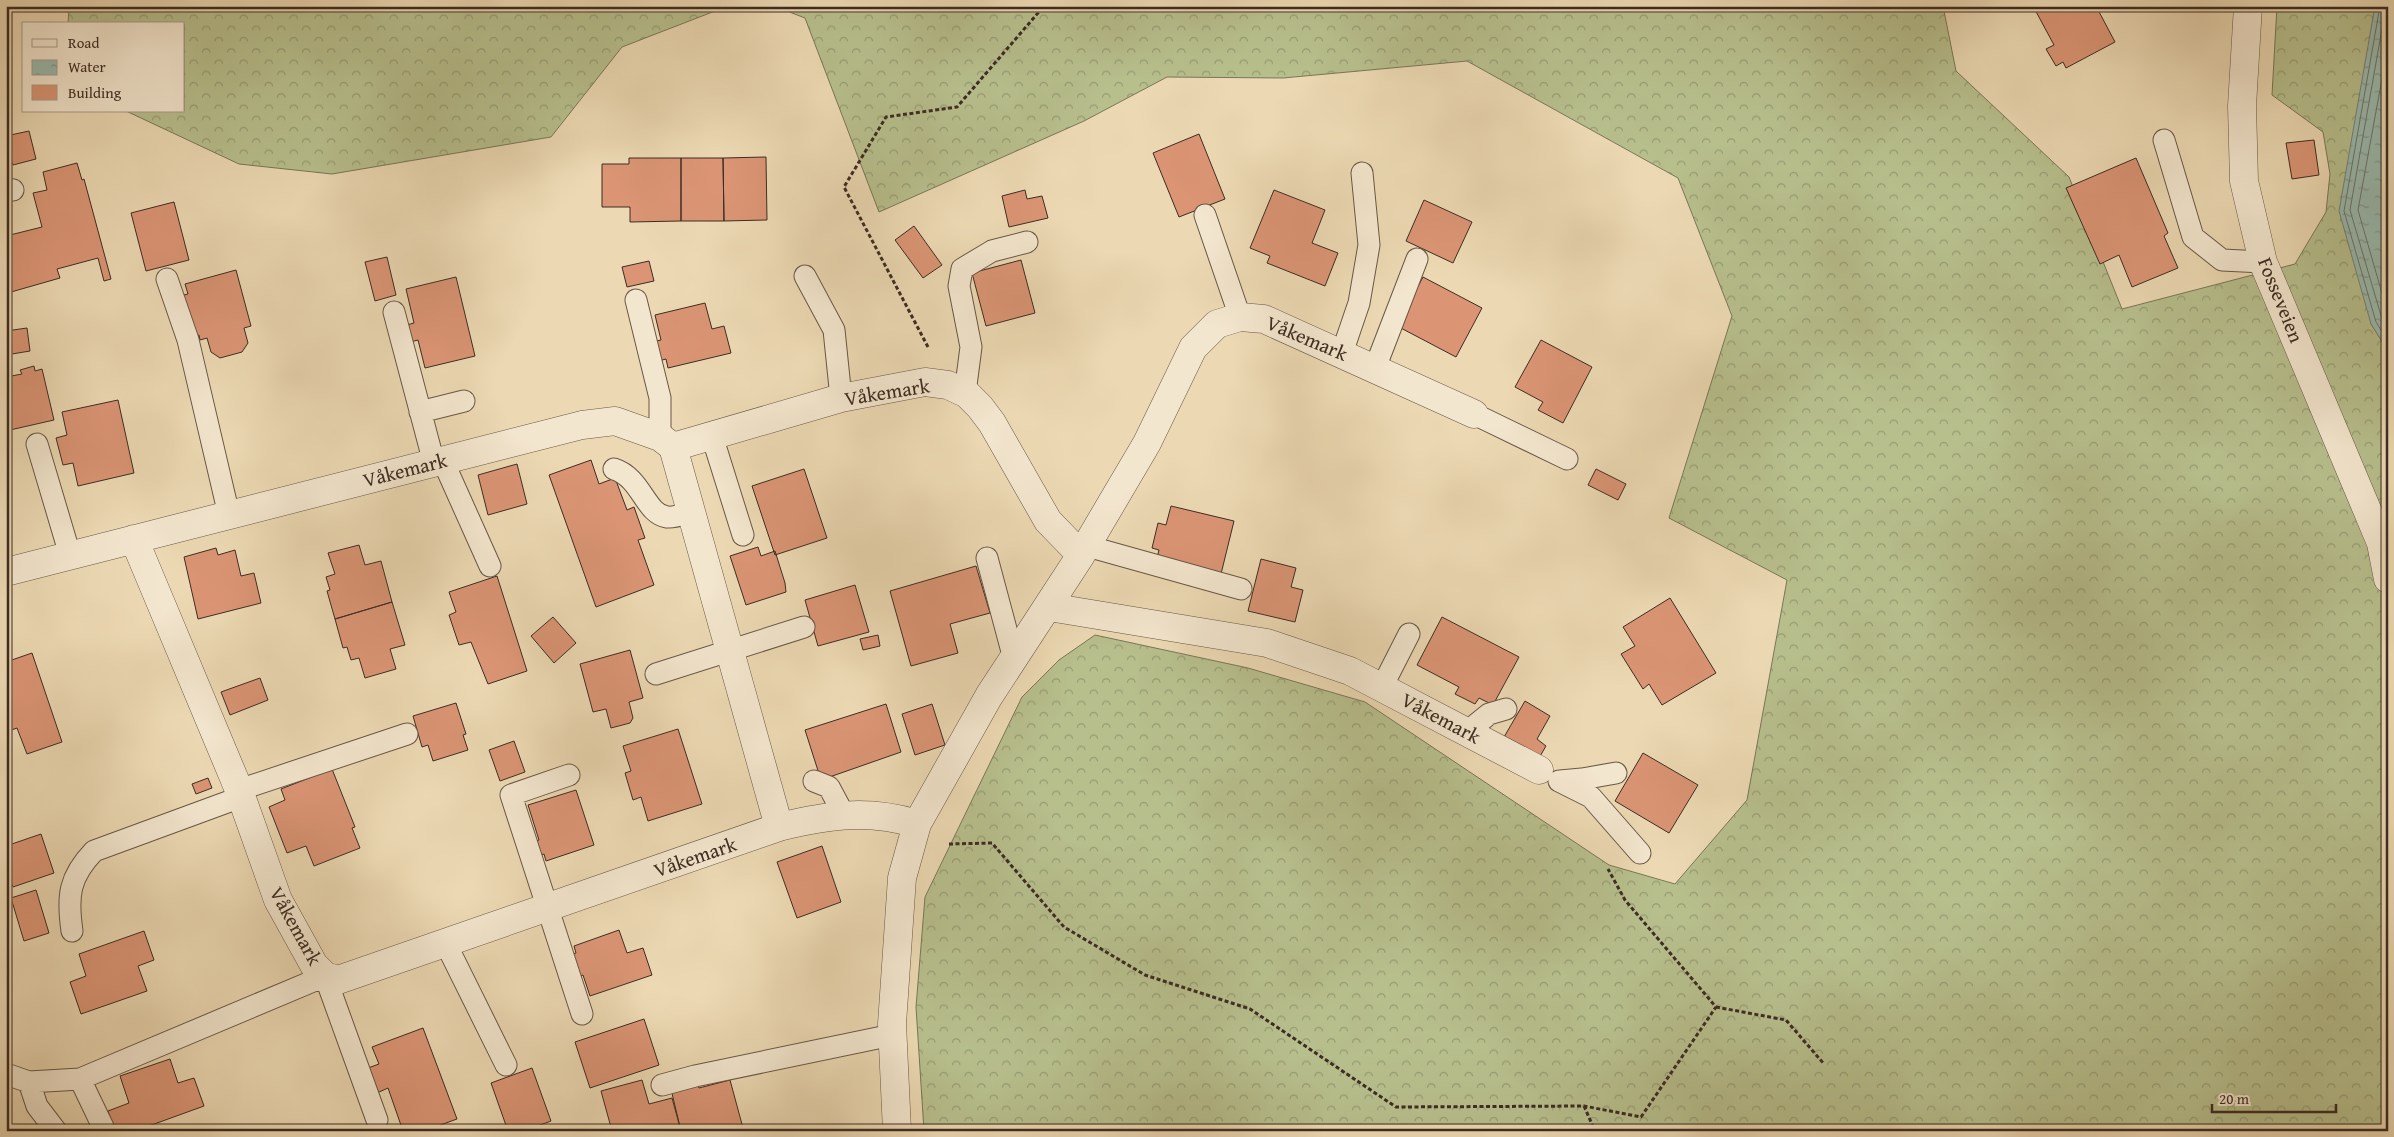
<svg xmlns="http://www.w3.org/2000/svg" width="2394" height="1137" font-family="'Gentium Book Plus',serif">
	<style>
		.forest { fill: url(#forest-crowns); stroke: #7a7658 }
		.water { fill: url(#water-ripples); stroke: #748177 }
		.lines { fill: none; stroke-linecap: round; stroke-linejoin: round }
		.shore { stroke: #6a7369; stroke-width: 1 }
		.building { fill: #db9575; stroke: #3c2c23 }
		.lane-casing { stroke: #685747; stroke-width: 23 }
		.street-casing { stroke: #685747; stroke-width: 29 }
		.path { stroke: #3c2c23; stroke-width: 3; stroke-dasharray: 4 2.5; stroke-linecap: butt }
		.lane { stroke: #f3e6ce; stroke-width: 21 }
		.street { stroke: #f3e6ce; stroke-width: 28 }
		.labels { text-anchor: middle; stroke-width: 5; stroke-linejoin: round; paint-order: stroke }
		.street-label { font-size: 20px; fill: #3c2c23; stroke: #f3e6ce }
	</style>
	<defs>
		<pattern id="forest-crowns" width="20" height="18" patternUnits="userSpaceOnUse" patternTransform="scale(1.25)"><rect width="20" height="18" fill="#b7bf8d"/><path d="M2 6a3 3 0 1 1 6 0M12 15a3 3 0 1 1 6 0" fill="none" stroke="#969b73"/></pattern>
		<pattern id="water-ripples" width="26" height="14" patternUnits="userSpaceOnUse" patternTransform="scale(1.25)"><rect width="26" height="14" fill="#99baaf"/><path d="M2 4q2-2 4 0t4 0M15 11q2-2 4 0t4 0" fill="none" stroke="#7e978e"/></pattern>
	</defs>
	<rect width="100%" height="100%" fill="#ecd9b3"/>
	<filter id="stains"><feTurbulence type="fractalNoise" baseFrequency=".004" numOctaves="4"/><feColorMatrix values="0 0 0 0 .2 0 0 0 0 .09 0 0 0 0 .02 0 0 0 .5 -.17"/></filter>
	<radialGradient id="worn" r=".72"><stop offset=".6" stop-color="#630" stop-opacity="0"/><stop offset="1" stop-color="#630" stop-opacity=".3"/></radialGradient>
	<!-- forest -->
	<path class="forest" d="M69,6h659l-106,41 -71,90 -219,37 -93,-10 -113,-53h58v-87h-116z
		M774,6h1169l13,65 113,106 53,132 173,-45 31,-52 4,-38 -7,-42 -51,-37 5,-89h98l-12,76 8,242 17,27v780h-1464l-8,-124 9,-110 97,-200 37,-37 36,-25 153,33 117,34 244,163 66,19 72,-84 40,-220 -118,-62 63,-202 -54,-138 -211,-117 -184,17 -116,-1 -83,44 -205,91 -74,-194z"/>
	<!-- water -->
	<path class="water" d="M2375,6h13v345l-17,-27 -32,-113z"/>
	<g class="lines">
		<!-- shore -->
		<path class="shore" d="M2380,6l-36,205 32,111 12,19
			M2386,6l-36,204 32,109 6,10
			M2388,46l-30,164 30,104"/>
	</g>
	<!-- building -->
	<path class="building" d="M2033,6h63l19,36 -49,26 -3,-6 -7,4 -10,-17 8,-4z
		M29,131l7,28 -23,6 -7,-20v-9z
		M1199,134l26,65 -46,18 -26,-64z
		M2314,140l5,35 -27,4 -6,-36z
		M766,157l1,63 -43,1 -1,-63z
		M629,158h52v63l-51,1v-15h-28v-43h27z
		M681,158h42l1,63h-43z
		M2136,158l32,75 -4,3 14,32 -46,19 -13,-32 -19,9 -34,-76z
		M77,163l5,17 2,-1 27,100 -7,2 -6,-23 -41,11 3,9 -49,14 -5,-15v-41l36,-9 -9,-34 14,-3 -4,-18z
		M1025,190l2,9 15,-3 6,22 -39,9 -7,-31z
		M1274,190l51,20 -13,33 26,10 -13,33 -58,-23 3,-7 -20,-8z
		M1424,200l48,22 -19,41 -47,-22z
		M174,202l15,58 -43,11 -15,-58z
		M914,226l28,39 -19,13 -28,-38z
		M387,257l9,38 -21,6 -10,-39z
		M1021,260l14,53 -49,13 -14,-53z
		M649,261l5,20 -27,6 -5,-20z
		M236,270l15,56 -7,2 4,15 -6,9 -22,6 -9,-6 -4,-14 -7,2 -1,-5 -8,2 -11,-41 8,-2 -3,-10z
		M456,277l19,79 -50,12 -7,-28 -11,3 -4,-17 11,-3 -8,-34z
		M1423,277l59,31 -26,49 -59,-31z
		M705,303l7,26 12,-3 7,27 -63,15 -2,-9 -11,3 -4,-20 10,-2 -6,-25z
		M27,328l3,23 -24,4v-24z
		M1541,340l51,27 -29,56 -25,-13 5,-8 -28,-15z
		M34,366l1,5 7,-2 12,51 -44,10 -4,-18v-35l16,-3 -2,-4z
		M118,400l16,73 -56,13 -5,-23 -10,2 -7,-27 11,-3 -5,-23z
		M591,460l8,24 16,-6 12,32 7,-3 11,31 -7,2 16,45 -58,22 -47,-132z
		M517,464l10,40 -39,11 -10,-40z
		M804,469l23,69 -52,17 -23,-69z
		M1596,469l30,15 -8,16 -30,-15z
		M1171,506l63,15 -13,53 -64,-16 2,-8 -7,-2 6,-25 8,2z
		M359,545l6,20 16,-4 11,41 -57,17 -8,-28 3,-1 -4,-13 9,-3 -7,-21z
		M758,547l3,9 14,-5 10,32 1,9 -40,13 -16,-49z
		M216,548l2,7 17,-5 6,26 13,-3 7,30 -63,16 -14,-62z
		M1261,559l35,9 -5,19 12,3 -8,32 -47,-11z
		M976,566l14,47 -40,11 8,29 -47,13 -21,-75z
		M497,576l30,95 -39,13 -17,-42 -12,3 -10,-30 7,-3 -7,-20z
		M855,585l14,47 -51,14 -13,-46z
		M1670,598l46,75 -54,32 -13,-21 -6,5 -22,-35 14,-8 -12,-19z
		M392,602l13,43 -15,4 6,20 -31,9 -6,-20 -8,2 -4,-13 -4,1 -8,-29z
		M553,617l23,26 -22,20 -23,-27z
		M1442,617l77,40 -26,48 -14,-7 -4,6 -20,-10 4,-7 -42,-22z
		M878,635l2,11 -17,4 -3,-11z
		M630,650l13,48 -14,4 4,16 -3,5 -19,5 -5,-19 -13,3 -13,-48z
		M32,653l30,89 -35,12 -10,-26 -11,4v-70z
		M260,678l8,22 -38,15 -9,-23z
		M1525,701l25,15 -13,23 9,7 -7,12 -35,-21z
		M456,703l10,31 -3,1 5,15 -35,11 -5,-16 -6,2 -9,-31z
		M886,704l15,48 -80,28 -16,-50z
		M932,704l13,41 -30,10 -13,-41z
		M678,729l24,75 -54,17 -7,-24 -8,3 -8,-27 6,-2 -8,-25z
		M514,741l11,31 -25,9 -11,-31z
		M1643,753l55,32 -29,48 -54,-32z
		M332,769l23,58 -3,1 8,20 -46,18 -8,-20 -19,7 -18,-46 16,-7 -4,-11z
		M208,778l4,10 -16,6 -4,-10z
		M576,790l18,55 -48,16 -2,-7 -8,3 -4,-14 7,-3 -11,-35z
		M41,834l13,39 -41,14 -7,-19v-22z
		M822,846l19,56 -44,16 -20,-56z
		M36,890l13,43 -25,8 -13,-43z
		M619,930l8,23 16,-5 9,27 -62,21 -7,-21 -10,3 -6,-22 9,-3 -2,-7z
		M144,931l10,29 -16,6 9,25 -66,23 -11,-32 16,-6 -7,-22z
		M644,1019l15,46 -69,23 -15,-46z
		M423,1028l34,91 -33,12h-21l-15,-43 -11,5 -9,-25 11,-4 -7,-17z
		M170,1059l8,24 16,-5 10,28 -69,25h-20l-7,-20 21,-8 -9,-27z
		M532,1068l19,53 -27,10h-16l-17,-48z
		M696,1078l3,10 31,-8 13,48 -8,3h-54l-11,-46z
		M642,1080l7,24 23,-6 9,33h-69l-11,-40z
		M401,1125l2,6h-17z"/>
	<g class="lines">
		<!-- lane casing -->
		<g class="lane-casing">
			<path id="lane" d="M2164,140l29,97 29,23 41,2
				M6,189l7,1
				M1205,215l35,102
				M805,276l29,54 7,68
				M167,279l21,61 41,175
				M636,300l24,98v39
				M394,312l40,151
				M1342,353l17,-50 10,-58 -7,-72
				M1375,368l42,-109
				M965,393l6,-46 -12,-61 3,-17 30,-18 35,-9
				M420,412l44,-11
				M1474,414l93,45
				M712,436l31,99
				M37,444l33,111
				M443,461l47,105
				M614,469c28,9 31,45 53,48 7,1 17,-3 23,-5
				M1087,546l154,43
				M987,558l27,101
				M656,674l148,-47
				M1382,687l27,-53
				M1468,731l21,-17 17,-5
				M569,775l-58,20 71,219
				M814,781l15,6 15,28
				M1559,781l32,16 49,56
				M1560,781l22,-2 34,-6
				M239,790l168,-56
				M72,931c-5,-35 -3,-54 22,-80l147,-54
				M446,944l60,121
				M6,1074l23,8 51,-3 245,-103 52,144
				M80,1079l23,48
				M29,1082l8,24 19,25
				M662,1085l33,-9 197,-41"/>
		</g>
		<!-- street casing -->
		<g class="street-casing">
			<path id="street" d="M2248,6l-6,100 2,75 19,81 118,281 7,36
				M673,447l106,380
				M1081,555l66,-112 46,-95 24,-24 23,-7 24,2 210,95
				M6,572l576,-147 33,-4 45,16 13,10 168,-49 84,-16 23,3 19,9 13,13 12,16 56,98 33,34 -92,141 -72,128c-49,-15 -89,-9 -138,3l-441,153 -13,-4 -11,-11 -36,-65 -39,-110 -105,-251
				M1049,607l218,36 83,28 189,99
				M897,1131l-5,-107 10,-146 15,-54"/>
		</g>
		<!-- path -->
		<path class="path" d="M928,347l-84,-160 42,-70 71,-10 87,-101
			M949,844l43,-1 72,84 81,48 105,34 146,98 188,-1 57,11 75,-110 -91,-107 -17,-31
			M1716,1007l70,13 38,44
			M1584,1106l11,25"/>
		<!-- lane -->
		<use href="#lane" class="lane"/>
		<!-- street -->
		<use href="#street" class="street"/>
	</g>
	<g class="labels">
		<!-- street labels -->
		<g class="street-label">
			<text transform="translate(2281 300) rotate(68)" y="7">Fosseveien</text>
			<text transform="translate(1307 338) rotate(23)" y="7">Våkemark</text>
			<text transform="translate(887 392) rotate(-9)" y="7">Våkemark</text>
			<text transform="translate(405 470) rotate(-14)" y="7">Våkemark</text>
			<text transform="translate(1441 718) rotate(28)" y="7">Våkemark</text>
			<text transform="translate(695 857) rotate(-19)" y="7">Våkemark</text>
			<text transform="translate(296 926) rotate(61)" y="7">Våkemark</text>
		</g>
	</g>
	<!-- margin -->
	<rect width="2394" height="1137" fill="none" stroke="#ecd9b3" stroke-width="25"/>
	<rect x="8" y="8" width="2379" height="1122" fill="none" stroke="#3c2c23" stroke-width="2.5"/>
	<rect x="12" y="12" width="2369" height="1112" fill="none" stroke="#3c2c23"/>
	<!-- legend -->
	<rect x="22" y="22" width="162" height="90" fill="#f3e6ce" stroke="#aa9c8a"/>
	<rect x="32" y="39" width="25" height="8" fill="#f3e6ce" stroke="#aa9c8a"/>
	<text x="68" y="48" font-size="15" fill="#3c2c23">Road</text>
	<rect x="32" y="60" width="25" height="15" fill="url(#water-ripples)" stroke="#aa9c8a"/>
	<text x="68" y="72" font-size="15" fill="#3c2c23">Water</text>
	<rect x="32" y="85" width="25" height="15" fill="#db9575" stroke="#aa9c8a"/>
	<text x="68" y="98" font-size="15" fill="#3c2c23">Building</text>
	<!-- scale -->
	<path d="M2212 1104v8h124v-8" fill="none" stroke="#3c2c23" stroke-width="2.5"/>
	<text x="2219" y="1104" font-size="15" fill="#3c2c23" stroke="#f3e6ce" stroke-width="4" paint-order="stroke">20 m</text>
	<rect width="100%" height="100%" filter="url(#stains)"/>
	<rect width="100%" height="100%" fill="url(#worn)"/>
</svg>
